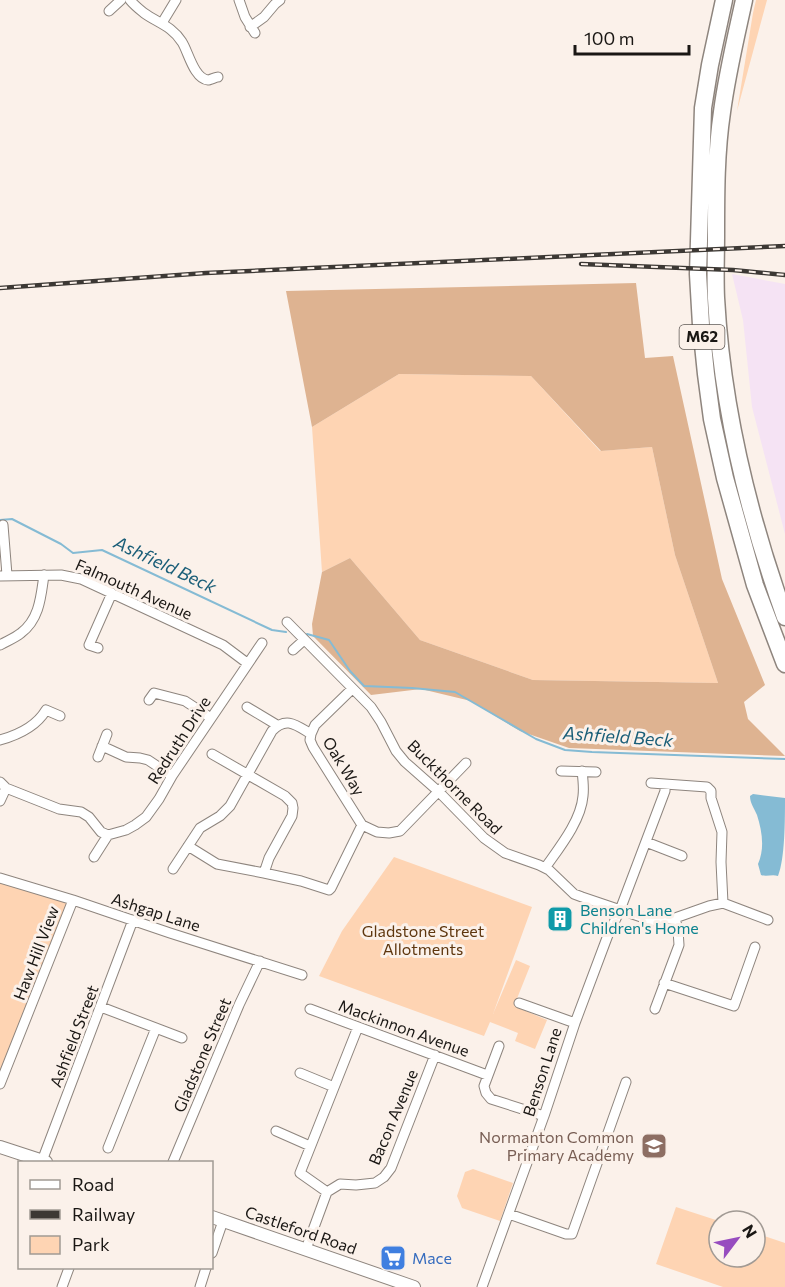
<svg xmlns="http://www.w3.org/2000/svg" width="785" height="1287" font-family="Commissioner,sans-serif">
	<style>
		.industrial { fill: #f5e3f4 }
		.green { fill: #fed4b3 }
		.forest { fill: #deb391 }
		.water { fill: #85bbd4 }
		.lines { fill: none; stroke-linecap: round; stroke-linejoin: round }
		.stream { stroke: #85bbd4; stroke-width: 2 }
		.minor-casing { stroke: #8e857e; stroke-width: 11 }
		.tertiary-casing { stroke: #8e857e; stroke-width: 14 }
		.motorway-casing { stroke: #8e857e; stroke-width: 19 }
		.minor { stroke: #fff; stroke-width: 9 }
		.tertiary { stroke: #fff; stroke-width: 12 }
		.motorway { stroke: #fff; stroke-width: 16 }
		.rail-casing { stroke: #3c3834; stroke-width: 4.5 }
		.rail { stroke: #fbf1ea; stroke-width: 2; stroke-dasharray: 7; stroke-linecap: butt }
		.labels { text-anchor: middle; stroke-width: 6; stroke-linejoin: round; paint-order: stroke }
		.shield { fill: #fbf1ea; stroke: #5e5854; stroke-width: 1.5 }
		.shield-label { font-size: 15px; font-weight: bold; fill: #1a1714 }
		.street-label { font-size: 16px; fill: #1a1714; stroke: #fbf1ea }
		.culture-label { font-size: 16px; fill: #0d838f; stroke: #fbf1ea; text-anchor: start }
		.park-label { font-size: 16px; fill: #5e360e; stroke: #fbf1ea }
		.education-label { font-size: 16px; fill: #785e54; stroke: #fbf1ea; text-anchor: end }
		.shop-label { font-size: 16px; fill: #366cbe; stroke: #fbf1ea; text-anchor: start }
		.water-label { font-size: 18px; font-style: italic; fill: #1a5e78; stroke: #fbf1ea }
	</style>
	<rect width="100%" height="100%" fill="#fbf1ea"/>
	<!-- industrial -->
	<path class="industrial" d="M732,274l53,10v250l-33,-127 -9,-87z"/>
	<!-- green -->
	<path class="green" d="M756,0h11l-30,111 16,-98z
		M399,374l132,2 69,75 52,-4 23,108 43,128 -185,-3 -113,-40 -70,-82 -28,14 -10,-145z
		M394,857l138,50 -39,107 23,-54 14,6 -16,40 33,14 -12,29 -20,-8 3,-8 -28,-11 -6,14 -165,-60 23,-45z
		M0,881l66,19 2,3 -68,174z
		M473,1169l40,14 -13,38 -38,-13 -5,-12 8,-24z
		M676,1207l43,14v36h36v-24l30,10v44h-62l-67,-23z"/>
	<!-- forest -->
	<path class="forest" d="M636,283l9,75 28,-2 49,223 43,106 -21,17 4,17 37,37 -216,-8 -49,-17 -49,-30 -50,-12 -50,6 -58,-59 -1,-12 10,-52 28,-14 70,82 113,40 185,3 -43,-128 -23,-108 -51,4 -70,-75 -132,-2 -87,53 -26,-136z"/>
	<!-- water -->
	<path class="water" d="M753,794l32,4c0,22 0,61 -7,78 -6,-2 -11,1 -17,-1l-3,-11c7,-16 4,-33 -1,-49 -3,-7 -7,-12 -7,-19z"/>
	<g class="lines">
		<!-- stream -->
		<path class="stream" d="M0,520l12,-1 49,25 12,9 29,-3 170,80 14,2
			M307,634l22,6 21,31 14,15 48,2 43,4 81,47 29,11 27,2 193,7"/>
		<!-- minor casing -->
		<g class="minor-casing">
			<path id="minor" d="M130,0c4,5 9,9 14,13 14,10 28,13 38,29 6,9 12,37 26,38 2,0 8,-3 10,-3
				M239,0l6,17 10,16
				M109,11l12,-11
				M162,23l14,-23
				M250,27l14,-10 11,-13 5,-4
				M3,525l4,50
				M0,576l61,-1 20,4 142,66 24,18
				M287,622l84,85 10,15 15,29 9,11 34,30 45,46 21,15 34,12 10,5 25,24 8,3 71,24 22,-3 34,-12 14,-3 45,17
				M0,645c7,-4 15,-7 21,-12 19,-14 20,-38 23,-58
				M98,648l-9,-3 23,-52
				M293,650l11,-10
				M149,700l5,-7 31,8 26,17
				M247,707l30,18
				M311,734l4,-9 37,-36
				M0,740c18,-5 36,-13 46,-30l14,6
				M102,746l24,11 14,1 8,2 24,16
				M212,754l73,42 7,7 1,5 -1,8 -23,42 -5,15
				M98,757l9,-23
				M561,771l35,1
				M0,782l6,6 -6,13
				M651,783l56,4 4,4v7l11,34 -1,30 2,41
				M6,788l53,21 22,3 8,5 12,15 7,3 18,-5 9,-5 11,-8 13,-18 13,-23 90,-133
				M646,842l36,14
				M188,846l29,18 47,9 37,8 28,9 2,-2 31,-63
				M94,857l14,-22
				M545,868c14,-20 36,-47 38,-72 1,-8 0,-17 -1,-25
				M173,869l27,-41 20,-12 10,-10 42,-75c14,-15 24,-6 39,3l-1,6 3,7 49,78 15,7 12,1 11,-2 66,-68
				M0,878l73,22 97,33 132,42
				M664,983l70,23 21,-59
				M519,1003l56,20
				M101,1007l81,31
				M310,1009l177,66
				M655,1009l24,-64 -1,-15 -3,-12
				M499,1046l-15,40 2,7 5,6 53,17
				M300,1073l34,14
				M0,1084l73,-184
				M276,1131l34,15
				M108,1148l48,-120
				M42,1161l91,-241
				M173,1162l66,-157 21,-44
				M327,1192l-27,-19 58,-146
				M509,1214l57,20h6l54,-152
				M306,1249l21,-57 13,-8 16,1 19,-2 9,-6 7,-9 44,-113
				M212,1253l11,-32
				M62,1287l7,-19
				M200,1287l6,-19
				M482,1287l62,-171 31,-93 33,-88 12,-25 45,-119v-6"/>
		</g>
		<!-- tertiary casing -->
		<g class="tertiary-casing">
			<path id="tertiary" d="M0,1147l46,15
				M212,1217l202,70"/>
		</g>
		<!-- motorway casing -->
		<g class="motorway-casing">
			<path id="motorway" d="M724,0l-14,65 -7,43 -5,166 3,51 5,49 6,45 13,59 30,107 30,79
				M744,0c-8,37 -17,74 -22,112 -6,40 -6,81 -6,122 0,21 -1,43 0,64 6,109 32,216 69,319"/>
		</g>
		<!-- minor -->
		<use href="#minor" class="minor"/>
		<!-- tertiary -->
		<use href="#tertiary" class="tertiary"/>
		<!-- motorway -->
		<use href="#motorway" class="motorway"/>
		<!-- rail casing -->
		<g class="rail-casing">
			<path id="rail" d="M581,264l152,6 52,5
				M0,288l206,-15 579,-27"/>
		</g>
		<!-- rail -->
		<use href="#rail" class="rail"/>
	</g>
	<!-- icons -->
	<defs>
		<g id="building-square" transform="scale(1.35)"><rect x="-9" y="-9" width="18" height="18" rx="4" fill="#0f9aa8" stroke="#fbf1ea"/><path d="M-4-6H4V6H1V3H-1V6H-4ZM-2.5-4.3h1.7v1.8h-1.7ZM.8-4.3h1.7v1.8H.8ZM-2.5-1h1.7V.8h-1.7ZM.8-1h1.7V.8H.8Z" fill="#fff"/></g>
		<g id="school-square" transform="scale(1.35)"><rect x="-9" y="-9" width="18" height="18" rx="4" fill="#8d6e63" stroke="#fbf1ea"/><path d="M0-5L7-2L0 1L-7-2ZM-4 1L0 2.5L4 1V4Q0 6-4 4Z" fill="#fff"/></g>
		<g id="supermarket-square" transform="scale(1.35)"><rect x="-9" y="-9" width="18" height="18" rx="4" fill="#3f7fe0" stroke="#fbf1ea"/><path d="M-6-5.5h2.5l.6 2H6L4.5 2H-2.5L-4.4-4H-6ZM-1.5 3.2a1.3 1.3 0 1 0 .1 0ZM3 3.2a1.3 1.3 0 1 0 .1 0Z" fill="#fff"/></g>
	</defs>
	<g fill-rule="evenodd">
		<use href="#building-square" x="560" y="919"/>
		<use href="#school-square" x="654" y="1146"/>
		<use href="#supermarket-square" x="393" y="1258"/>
	</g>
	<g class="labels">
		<!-- shield labels -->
		<rect class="shield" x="679.5" y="325" width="45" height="24" rx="4.5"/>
		<g class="shield-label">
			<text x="702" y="342">M62</text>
		</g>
		<!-- street labels -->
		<g class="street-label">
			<text transform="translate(134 589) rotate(24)" y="6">Falmouth Avenue</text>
			<text transform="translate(179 740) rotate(-57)" y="6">Redruth Drive</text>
			<text transform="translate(344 766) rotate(59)" y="6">Oak Way</text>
			<text transform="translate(455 787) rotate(45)" y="6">Buckthorne Road</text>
			<text transform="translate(156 912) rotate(18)" y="6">Ashgap Lane</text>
			<text transform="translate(36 953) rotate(-69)" y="6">Haw Hill View</text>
			<text transform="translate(404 1028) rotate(20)" y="6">Mackinnon Avenue</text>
			<text transform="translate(74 1036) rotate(-69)" y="6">Ashfield Street</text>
			<text transform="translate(202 1055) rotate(-67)" y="6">Gladstone Street</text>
			<text transform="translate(542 1072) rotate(-72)" y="6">Benson Lane</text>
			<text transform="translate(393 1117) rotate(-67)" y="6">Bacon Avenue</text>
			<text transform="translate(301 1230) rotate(19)" y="6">Castleford Road</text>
		</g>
		<!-- culture labels -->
		<g class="culture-label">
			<text x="580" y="916">Benson Lane<tspan x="580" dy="18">Children's Home</tspan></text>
		</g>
		<!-- park labels -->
		<g class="park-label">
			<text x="423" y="937">Gladstone Street<tspan x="423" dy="18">Allotments</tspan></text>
		</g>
		<!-- education labels -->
		<g class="education-label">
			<text x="634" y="1143">Normanton Common<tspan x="634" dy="18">Primary Academy</tspan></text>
		</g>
		<!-- shop labels -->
		<g class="shop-label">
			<text x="412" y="1264">Mace</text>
		</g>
		<!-- water labels -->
		<g class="water-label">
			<text transform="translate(165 565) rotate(25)" y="6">Ashfield Beck</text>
			<text transform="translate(618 737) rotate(4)" y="6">Ashfield Beck</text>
		</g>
	</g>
	<!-- legend -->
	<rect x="18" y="1161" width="195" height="108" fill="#fbf1ea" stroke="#a19a94" stroke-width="1.5"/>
	<rect x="30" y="1180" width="30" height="9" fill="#ffffff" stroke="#a19a94" stroke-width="1.5"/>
	<text x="72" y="1191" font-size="18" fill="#1a1714">Road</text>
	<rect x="30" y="1210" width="30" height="9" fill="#3c3834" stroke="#a19a94" stroke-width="1.5"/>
	<text x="72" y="1221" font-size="18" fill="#1a1714">Railway</text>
	<rect x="30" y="1236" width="30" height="18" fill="#fed4b3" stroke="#a19a94" stroke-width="1.5"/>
	<text x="72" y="1251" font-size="18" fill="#1a1714">Park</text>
	<!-- north arrow -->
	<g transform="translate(737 1239) rotate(58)"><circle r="28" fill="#fbf1ea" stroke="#a19a94" stroke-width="1.5"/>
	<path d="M0-4.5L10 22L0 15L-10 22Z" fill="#974cbf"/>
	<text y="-9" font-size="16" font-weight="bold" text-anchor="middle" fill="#1a1714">N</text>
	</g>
	<!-- scale -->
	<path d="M575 45v9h114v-9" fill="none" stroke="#1a1714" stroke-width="3"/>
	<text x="584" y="45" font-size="18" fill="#1a1714" stroke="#fbf1ea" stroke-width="4.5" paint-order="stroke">100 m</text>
</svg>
